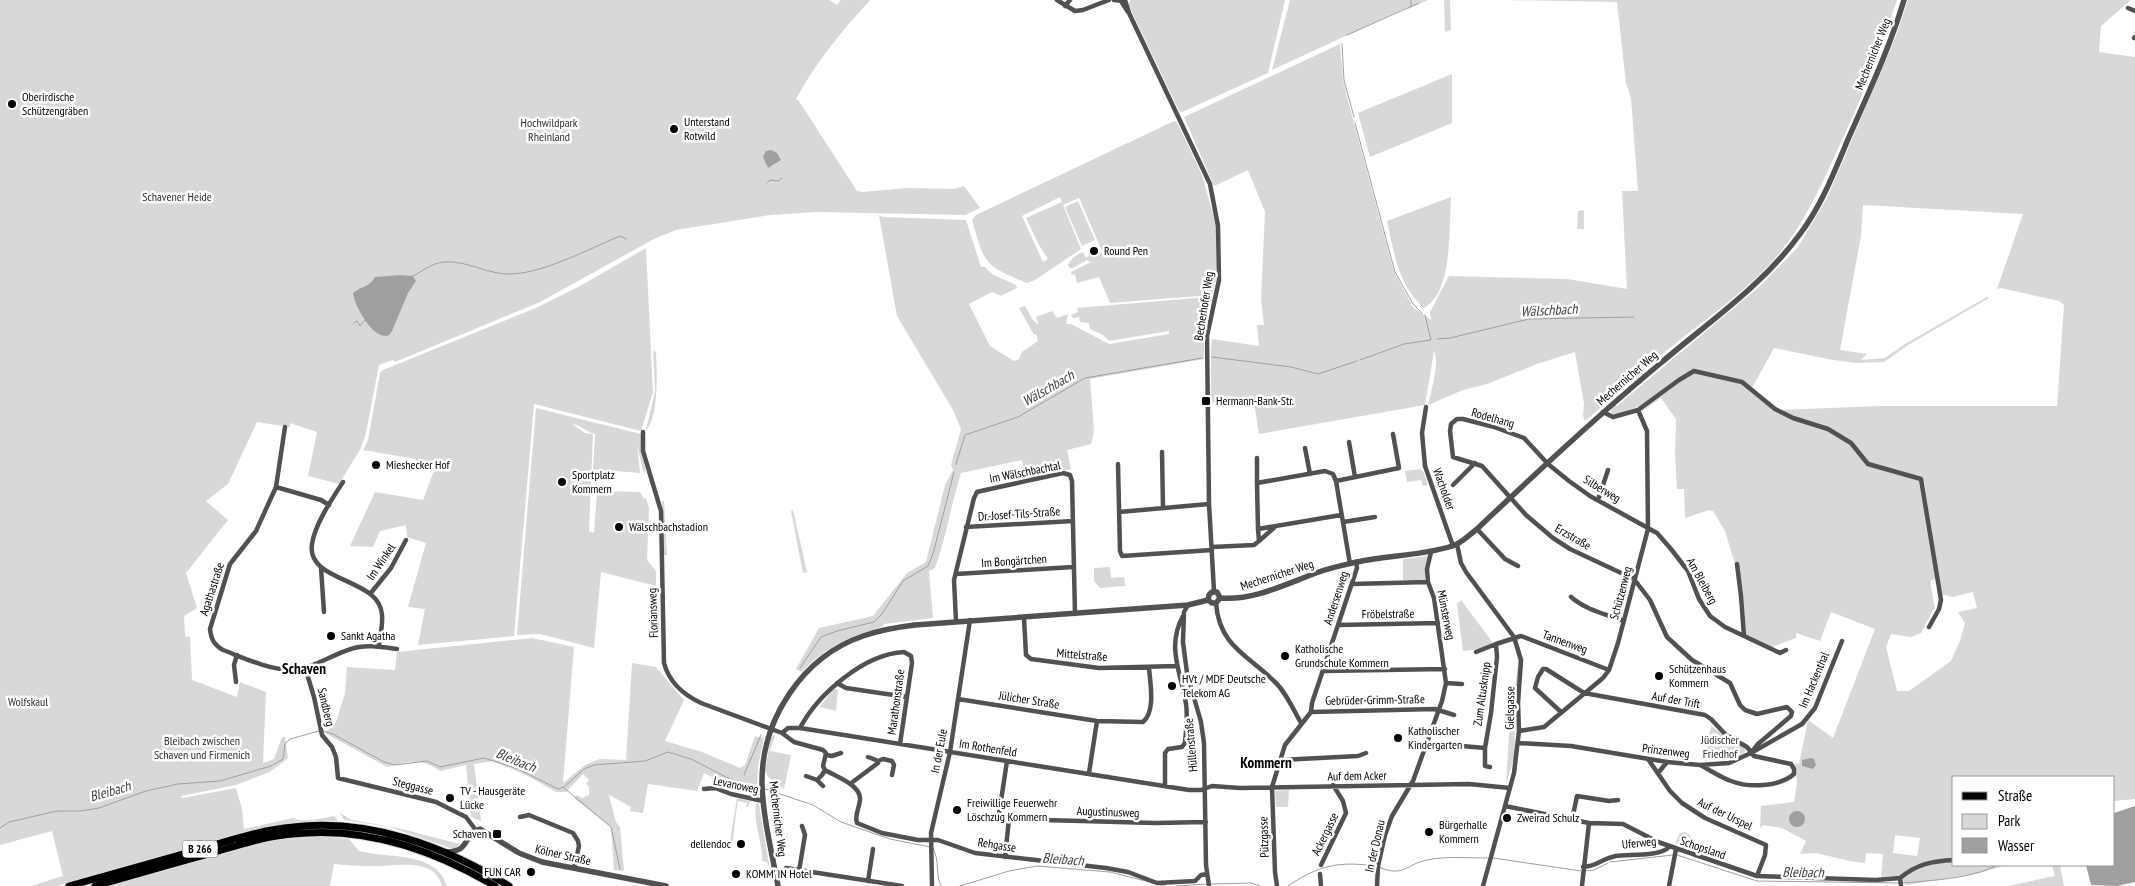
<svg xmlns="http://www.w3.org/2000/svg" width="2135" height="886" font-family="'PT Sans Narrow',sans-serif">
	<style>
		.green { fill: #d8d8d8; fill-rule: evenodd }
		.water { fill: #9f9f9f }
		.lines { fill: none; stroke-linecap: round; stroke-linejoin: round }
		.stream { stroke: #9f9f9f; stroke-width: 1 }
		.primary-casing { stroke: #dbdbdb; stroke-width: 9 }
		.minor { stroke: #515151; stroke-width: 4.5 }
		.tertiary { stroke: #515151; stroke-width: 5.5 }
		.primary { stroke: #000; stroke-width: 7 }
		.poi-dot { fill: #000; stroke: #fff; stroke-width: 2 }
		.labels { text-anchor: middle; stroke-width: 5; stroke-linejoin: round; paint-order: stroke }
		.shield { fill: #fff; stroke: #4c4c4c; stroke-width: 1 }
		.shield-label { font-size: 11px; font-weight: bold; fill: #000 }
		.street-label { font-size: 12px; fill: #000; stroke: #fff }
		.poi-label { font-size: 12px; fill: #000; stroke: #fff; text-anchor: start }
		.park-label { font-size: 12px; fill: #2f2f2f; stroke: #fff }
		.water-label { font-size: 14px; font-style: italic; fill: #404040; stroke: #fff }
		.quarter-label { font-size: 15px; font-weight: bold; fill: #000; stroke: #fff }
	</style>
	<rect width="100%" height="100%" fill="#fff"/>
	<!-- green -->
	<path class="green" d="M0,0h829l8,5 4,-5h29c-28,31 -54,62 -74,99l3,2 58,90 6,1 44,-4 47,1 10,-3 16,22 -15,7 -149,-3 -46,3 -94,15 -22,9 -114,63 -145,60 -2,-2 -14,5 -13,68 -5,15 -22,36 -31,-8 9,-44 -27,-9v4l-33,-5 -29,62 -22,17 22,19 -42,53 11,35 -13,8 1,19 1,2 4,-1 2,44 45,17 3,-15 26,10 -3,71 11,-4 8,-22h3l3,21 -18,14 -34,13 -55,11 1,2 54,-10 6,21 2,20 49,-11c12,5 29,0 41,-2l4,5 -50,3 -44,8 -187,54h-26l32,-10 -11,-45 -52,14z
		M1130,0h155l-17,73 -88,40 -51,-107z
		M1290,0h138l-20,9 -2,-1 -134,62z
		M1444,0h6l1,30 -6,2z
		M1504,0h393c-17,51 -37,102 -60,151 -16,35 -31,68 -55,99 -30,38 -73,66 -111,97 -29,23 -57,50 -86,74l-2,-5 1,-12 -9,-52 -38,12 -50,20 -24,6 -35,15c3,-13 12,-43 6,-54l-9,54 -166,29 -6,-38 -42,7v-54l1,-10 47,7 -2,-21h7l-3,-26 4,-87 -17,-42 -34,16 -30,-69 156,-73 3,36 4,17 47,175 19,35 18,13 -1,-8 19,-36 118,3 60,10 -5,-98h16l-7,-93 -5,-15 -9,-81z
		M1908,0h223l-30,26 -2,26 36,5v742l-21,2v-24h-160v88h53l-28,8 -72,12 -14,-9 -12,1 2,-23 -17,-1 -1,10 -15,-2 -34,-8 -16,1 6,-13 -24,-13 -19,-3 -3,3 1,-22 33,-4 3,-19 -2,-20 4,1 9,-44 25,18 42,-109 -44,-17 -11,29 -24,-8v5l-24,9 -26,-12 -3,-43 -5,-30 -3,2 -10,-33 -12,-20 -4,-1 -24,8 -1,-29h-7l-2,-34 1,-36 -15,-21 -19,13 -2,-5 -26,9 -4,-3 5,-7 2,1 144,-121 37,-38 29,-49 69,-162zM1863,205l160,9 -26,75 4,-1 58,13 5,4 -7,101h-176l-101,4 -28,-22 22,-40 59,12 24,3 27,-1 24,-17 81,-47 -2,-1 -82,47 -20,14 -24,2 6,-6 -27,-4 21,-114zM1920,480l4,1 17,113 12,3 20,-5 4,16 -19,4 7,11 -5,18 -9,20 -42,30h-12l-11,-44 5,-13 20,3 10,-4 12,-23 2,-1 -5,-28 6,-2zM1895,835l25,3 -3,18 -24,-3z
		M1452,74v49l-82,34 -12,-44z
		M1174,121l3,1 25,53 14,50v54l-4,16 -102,8 -11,-26 -22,6 -2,-9 -3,1 -1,-3 20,-10 -4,-2 -14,8h-3l-2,-3c3,-7 9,-11 15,-13l3,6 3,-3 -1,-6 4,-4 7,3 -1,7 4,-4 -23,-53 -16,7 18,44 -46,31 -8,3c-44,-18 -42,-19 -55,-63l4,-5zM1060,197l2,5 -36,16 13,27 9,14 -5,3 -21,-46z
		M1451,197c-2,30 2,96 -27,111 -27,-24 -29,-54 -37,-87z
		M1078,201l17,39 -13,6 -17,-39z
		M1584,210v19h-7l1,-18z
		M879,215l4,2 83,3 15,47h4l7,7 24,11 1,3 -16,8 -9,-4 -23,12 21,42 24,15 5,-2 3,-7 16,-11 -2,-7 -2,1 -15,-27 6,-2 8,14 6,5 -3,-8 16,-6 5,7 11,-4 -2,10h5l38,20 60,-10v-3l-60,10 -6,-6 -13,-6 -1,-6 -9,-1 -1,-5 -6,1 -2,-3 7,-3 -1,-4 130,-11 2,3 -5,28v31l-114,20 4,52 -3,13 -24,6 4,19 -45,10 -4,-19 -61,13c-10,32 -15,65 -26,95l-6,3 4,47 -49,6 -2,3c-32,9 -57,20 -80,45l-6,-3 23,-41 54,-12 34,-43 19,-11 19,-77 8,-15 -2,-5 10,-36 -8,-19 -56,-94z
		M646,248l7,144 -12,39 -107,-27 -20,232 -96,9 7,-36 -17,-2 18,-64 -19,-6 -1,-12 -26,6 -7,16 -23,-1 25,-54 48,8 12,-32 -20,-4 1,-5 -53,-9 5,-10 12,-67 3,-3 153,-62 44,-22z
		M653,351l3,1c1,19 3,66 -10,78l9,-39z
		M536,408l105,26v17l5,21 -3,-1 -6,-26 3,28 -47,-4 2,-35c-8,-2 -15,-9 -23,-10l13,9 8,1 -4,97 5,2 3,-42 43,1 4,7 2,-1 3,10 -2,52 9,11v15l-55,-14 -7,76 -54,-14 -23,1z
		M1420,469l3,2 5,14 -5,1 -2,-6 -14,2 -2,-11z
		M662,501h2l3,54h-3z
		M793,510l14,62 -4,1 -12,-62z
		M1428,556l-3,12v12h-22v-21z
		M1110,567l1,11 13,-1 1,9 -25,2 -6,-7v-13z
		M1461,600l32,43 -12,6 -18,2 -6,-47z
		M532,638l42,9 -11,136 22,-18 15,-6 26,1 6,-97 24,4 28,33 -19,41 37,11 38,16 5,-3 10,-29 9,2 -6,28 -1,28 -19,-4 -34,-17 -7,18 -49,-7 -5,29 -13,-2 1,-4 -22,-12 7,27 4,5 4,44 -10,-1 -3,-43 -37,-29 3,-3 5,3 7,-3v-8l-3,-3 3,-4 -6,-6 -17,18h-10l-28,-16 -34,-15 -20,3 7,57 -10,-4 -5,-52 -26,6c-21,-14 -29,-9 -53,-4l-62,-34 11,-11 9,-29 2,-26 48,3 2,-18z
		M1512,641l6,15 1,8 -5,58 1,32 -9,31 3,-51 9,-69 -1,-10z
		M833,689h5l-2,22 -16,-4z
		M1711,726l34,22v5l-15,6 -27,2z
		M776,733l-6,18 21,4 -7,34 -16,-12 -3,-6 6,-33z
		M1289,790l-1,17h-12l-1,-16z
		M737,798l13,3 -2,6h-2l1,-4 -9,-2 -3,18 3,1h-3l-2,21h-3z
		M757,802l2,2 11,66 -3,-8 -5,-1c2,-14 -11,-45 -5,-59z
		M340,813l12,7 46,8 62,16 -5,4h-5l-60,-21 -46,-7z
		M1685,832l4,2 7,12 6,1 -2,8 -25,-12 5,-10z
		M314,835l35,4 10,12c28,8 77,-1 88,35h-5c-2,-6 -5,-12 -11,-16 -19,-10 -45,-2 -66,-4 -10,0 -21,-1 -31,-2l-4,22h-220c66,-20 134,-44 204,-51z
		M2052,865h8l4,21h-57l48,-10z"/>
	<!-- water -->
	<path class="water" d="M771,150l6,3 4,7 -13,8 -5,-11 3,-6z
		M400,275l13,1 3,5 -8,12 -16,38 -3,4c-15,7 -35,-30 -36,-42 8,-7 17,-6 22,-16z
		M1811,758l3,1 2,6 -3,4 -11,-3v-6z
		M2135,806v76l-18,4 -26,-1 -5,-20h28v-52z
		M1789 819a8 8 0 1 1 16 0a8 8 0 1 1-16 0Z"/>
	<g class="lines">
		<!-- stream -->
		<path class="stream" d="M1411,0v6
			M1347,35l72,-32
			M1342,44l2,36 10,37
			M1355,123l40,149 18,32 9,9
			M767,183l3,-3 8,1 4,-3
			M413,276c10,-5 19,-13 31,-14 23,-2 44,13 67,12 33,-1 78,-25 109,-38l6,3
			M354,323l3,-2 3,5 5,-6
			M1437,339l13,-1 79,-19 105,-2
			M1212,357l79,10 27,7 39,-13
			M1360,360l44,-16 27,-4 -6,-25
			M956,464l9,-29 53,-18 67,-39 117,-20
			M800,668l21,-31 16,-6 37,-9 8,-8 21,-33 25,-15 5,-12 21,-82
			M323,731l10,3 51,28 11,3 32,-4 13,6 44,-9 34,11 40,20 6,-2 20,-18 10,-4 51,-4 23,-9 23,7 39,20 29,8
			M744,775l17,-40
			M564,788l47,39 9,42
			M765,789l48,16 28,17 49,17 40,8
			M0,828l9,-6 48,-11h23l19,-3 47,-17 32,-7 42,-3 51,-15 12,-7 2,-15 5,-5 29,-8
			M933,848c7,13 2,26 8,38
			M1677,855l80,26 142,2
			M1493,858l88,13
			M1610,862l63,-7
			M1379,867c25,11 27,-3 48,-7 18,-4 42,-2 60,-2
			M1585,871l9,-1 14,-7
			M1903,883c31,-3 67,-4 95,-18
			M1211,884l40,-1 9,3
			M960,886l49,-15 28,-5 73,6 55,14
			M1176,886l31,-2
			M1288,886c31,-21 51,-25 87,-20"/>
		<!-- primary casing -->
		<g class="primary-casing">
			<path id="primary" d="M69,886c43,-12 85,-24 128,-36 31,-9 63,-20 96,-23 76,-9 152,19 216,59
				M95,886c38,-11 76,-22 113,-32 28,-8 57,-18 85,-20 71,-8 141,16 202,52"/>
		</g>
		<!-- minor -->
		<path class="minor" d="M1057,0l18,11 8,-1 26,-10
			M1114,0l9,1
			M1125,0l4,13 81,171 8,42 1,54 -12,56 2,168 5,87
			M1121,1l7,11
			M1065,6l5,-6
			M2128,8l7,3
			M2134,38l1,-1
			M1426,407l-4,26 3,33 28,80
			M1603,412l10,5 25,-7 41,-30 15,-9 48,11 33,27 18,9 35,11 23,14 17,21 53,15 20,121 -2,9 -10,18
			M285,427l-9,60 -20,44 -26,33 -20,65c1,10 4,16 13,21 21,8 44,19 67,20 21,0 41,-15 61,-21 14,-5 31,-2 46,0
			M643,432v19l18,60 3,152c5,19 20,32 37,40l81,30 6,-5h12l389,62h12l11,-4 28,2 229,-4 41,4
			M1349,442l6,35
			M1305,448l5,26
			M1162,452l1,56
			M1257,458v25
			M1118,464l2,87 2,5 90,-6
			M343,482c-11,17 -28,42 -31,62 -6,39 68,33 70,71 1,10 -2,21 -3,31
			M1453,485l22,-22
			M276,487l45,13 8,5
			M1598,500l10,-30
			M1119,512l90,-8
			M1343,522l32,-5
			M966,527l107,-6
			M1258,529l-1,-46 68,-12 8,3 3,7
			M1477,529l28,30 13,7
			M1259,541l16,-14
			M1457,544l4,19 5,9 48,65 7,23 -3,43 1,28 -5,42 -31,113
			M1212,547l42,-2 5,-4 -1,-12 83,-14
			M1350,564l-14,-83 63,-13 -6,-34
			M1737,564l4,32 3,40
			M321,568l3,44
			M956,574l117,-7
			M1352,584l76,-2
			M370,594l21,-26 15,-28
			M1571,597c15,13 34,17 53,24
			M1216,603c3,43 32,52 58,78 12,11 19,28 27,42
			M1188,605l-4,7 -1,30 4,31 14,49 3,21 2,122 3,21
			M1024,618l2,37 5,4 68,9 77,-2
			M956,621l-2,-41 20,-82 3,-6 4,-1 82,-18 7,2 2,6 3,133
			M1338,625l100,-2
			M1476,652l20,-8
			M305,667l9,30 8,38 10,12 4,10 2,21 98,24 30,15 9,12
			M1323,671l122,-2
			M236,682l-2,-17 3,-10
			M837,683l9,5 61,9
			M1446,683l16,1
			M958,699l139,22 46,1c13,-11 7,-39 6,-55
			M1311,712l124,-3 19,6
			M1561,712l-26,-24 3,-11 5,-8h3l38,24 121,22 6,4 15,16 21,12 7,9 37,8 3,5v5c-15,13 -45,14 -63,7 -11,-4 -21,-11 -31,-16
			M800,728c18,-34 64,-74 104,-76l7,4 1,7 -12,81
			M1519,731l25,-4 59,-49 6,-8 9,-27 30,-114 -1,-98 -9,-21
			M782,733l12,9 29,8 3,3 -3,13 2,4c10,6 36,15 35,29 0,8 -6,16 -3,24l25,10 36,7h20l37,13 131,15 22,4 29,11 38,-2 6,-6 6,-1
			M1427,743l58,5 6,-35 6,-56 -1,-13 25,-8 88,34
			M1518,743l53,3 96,16 33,3 29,-2 22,-10 51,-29 13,-16 27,-67
			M1485,748v18l5,1
			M1751,753l7,-9 33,-28 1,-4 -5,-5 -30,7 -12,-4 -5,-5 -10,-22 -38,-23 -25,-23 -17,-37 -16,-21 -64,-30 -17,-11 -27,-23 -44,-49 -29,-9 -3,-26 1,-7 6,-5h6l31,8 30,11 24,26 21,17 21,15 67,37 14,16 17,22 11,28 11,17 15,11 55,26 6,-3
			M827,755l5,1 9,-3
			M1648,759l22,32 12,12 23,15 61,27 -1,10 -8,21
			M1281,760l77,-4 8,-3
			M878,761l5,-2 9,2 2,4 -2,10
			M1007,761l-8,53 4,5 152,4 51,-1
			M1089,773l8,-52
			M1658,773l9,-11
			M806,776l11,4 5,-5 3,-5
			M817,780l6,6
			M850,784l28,-21 -2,-3 -8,-3
			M1165,786v-33l3,-4 14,-2 3,-4c1,-13 3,-27 1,-39 -5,-32 -20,-57 -3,-88
			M704,789l11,-1 16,6 32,7
			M1505,806l84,17 34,1 35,18 99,34 119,4 24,-2
			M520,817l9,-2 44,18 5,8 1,5 -5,22
			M1572,820l5,-24 32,5 9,-1
			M1005,857l4,-38
			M1321,865l25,-52 -3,-12 -10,-16
			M1583,867c13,0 20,-9 33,-11 13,-2 44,1 53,-9
			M786,868l116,18
			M799,871l6,-36 -3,-9
			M1320,874l1,12
			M1900,878c17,-14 32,-17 54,-18
			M1900,878l1,8
			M868,881l5,-32
			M932,886l-1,-53 19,-81 20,-132
			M1277,886l-2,-14 -3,-85 13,-42 26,-33 1,-9 45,-135 -1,-6
			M1377,886l1,-20 7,-31 7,-19 21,-35 29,-80 4,-18 -12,-85 -6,-16 -1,-13 4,-17
			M1582,886l7,-63
			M1669,886l7,-37"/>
		<!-- tertiary -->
		<path class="tertiary" d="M1220,598c33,3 66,-14 96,-25 13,-5 28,-8 41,-11 31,-7 64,-6 95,-16 9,-2 17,-11 25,-17 60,-57 121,-114 185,-167 48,-41 100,-76 138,-128 22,-29 35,-64 49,-97 20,-45 41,-90 55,-137
			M1208,600l1,-5 3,-3h5l3,6
			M1208,600l4,3h4l4,-5
			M446,852c18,-1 17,-6 26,-20l8,-3 39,24 23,9 124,24
			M778,886c-6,-33 -15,-68 -16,-102 -1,-64 40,-127 101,-148 17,-6 35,-9 52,-11l273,-20 20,-5"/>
		<!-- primary -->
		<use href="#primary" class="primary"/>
	</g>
	<!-- markers -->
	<g class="poi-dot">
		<circle cx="12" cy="104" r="5"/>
		<circle cx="674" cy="129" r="5"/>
		<circle cx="1094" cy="251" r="5"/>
		<rect x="1201" y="396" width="10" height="10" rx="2.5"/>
		<circle cx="376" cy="465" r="5"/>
		<circle cx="562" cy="482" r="5"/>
		<circle cx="619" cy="527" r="5"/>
		<circle cx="331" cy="636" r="5"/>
		<circle cx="1285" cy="656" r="5"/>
		<circle cx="1659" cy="676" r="5"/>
		<circle cx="1172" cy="686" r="5"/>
		<circle cx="1398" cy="738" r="5"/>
		<circle cx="450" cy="798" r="5"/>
		<circle cx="957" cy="810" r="5"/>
		<circle cx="1507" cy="818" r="5"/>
		<circle cx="1429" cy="832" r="5"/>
		<rect x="492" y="829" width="10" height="10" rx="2.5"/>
		<circle cx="741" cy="844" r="5"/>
		<circle cx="531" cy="872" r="5"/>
		<circle cx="736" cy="874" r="5"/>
	</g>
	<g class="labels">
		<!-- shield labels -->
		<rect class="shield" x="182.5" y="840.5" width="35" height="17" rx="4"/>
		<g class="shield-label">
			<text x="200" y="853">B 266</text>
		</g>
		<!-- street labels -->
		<g class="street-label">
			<text transform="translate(1873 54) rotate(-68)" y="4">Mechernicher Weg</text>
			<text transform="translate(1204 306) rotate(-81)" y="4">Becherhofer Weg</text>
			<text transform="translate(1627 378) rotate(-41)" y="4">Mechernicher Weg</text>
			<text transform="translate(1493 418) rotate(16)" y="4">Rodelhang</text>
			<text transform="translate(1025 472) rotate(-11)" y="4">Im Wälschbachtal</text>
			<text transform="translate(1444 489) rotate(70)" y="4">Wacholder</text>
			<text transform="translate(1602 489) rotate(31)" y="4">Silberweg</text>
			<text transform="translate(1019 514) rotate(-4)" y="4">Dr.-Josef-Tils-Straße</text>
			<text transform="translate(1573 537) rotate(30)" y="4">Erzstraße</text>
			<text transform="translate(1014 561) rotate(-4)" y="4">Im Bongärtchen</text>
			<text transform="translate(381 562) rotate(-56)" y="4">Im Winkel</text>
			<text transform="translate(1277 575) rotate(-18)" y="4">Mechernicher Weg</text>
			<text transform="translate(1702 581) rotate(61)" y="4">Am Bleiberg</text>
			<text transform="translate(212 589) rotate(-72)" y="4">Agathastraße</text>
			<text transform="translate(1621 593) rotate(-75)" y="4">Schützenweg</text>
			<text transform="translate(1336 598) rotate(-72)" y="4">Andersenweg</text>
			<text transform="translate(653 613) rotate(-92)" y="4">Floriansweg</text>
			<text transform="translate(1388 614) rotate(-1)" y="4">Fröbelstraße</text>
			<text transform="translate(1446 615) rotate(79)" y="4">Münsterweg</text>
			<text transform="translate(1565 642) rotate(20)" y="4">Tannenweg</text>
			<text transform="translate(1082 655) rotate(5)" y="4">Mittelstraße</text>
			<text transform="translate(1814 680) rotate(-67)" y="4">Im Hackenthal</text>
			<text transform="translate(1482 694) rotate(-82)" y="4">Zum Altusknipp</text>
			<text transform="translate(1029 700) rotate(9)" y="4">Jülicher Straße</text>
			<text transform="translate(1375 700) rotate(-1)" y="4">Gebrüder-Grimm-Straße</text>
			<text transform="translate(1676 700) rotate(10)" y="4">Auf der Trift</text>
			<text transform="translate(896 702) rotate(-82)" y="4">Marathonstraße</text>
			<text transform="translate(326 707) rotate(76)" y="4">Sandberg</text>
			<text transform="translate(1510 708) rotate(-89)" y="4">Gielsgasse</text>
			<text transform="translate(1191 745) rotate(-95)" y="4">Hüllenstraße</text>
			<text transform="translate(988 748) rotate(9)" y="4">Im Rothenfeld</text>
			<text transform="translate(939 751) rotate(-79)" y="4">In der Eule</text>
			<text transform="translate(1666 751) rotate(7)" y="4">Prinzenweg</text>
			<text transform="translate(1357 776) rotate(-1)" y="4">Auf dem Acker</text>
			<text transform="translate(736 785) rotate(12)" y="4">Levanoweg</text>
			<text transform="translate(413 786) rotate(14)" y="4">Steggasse</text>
			<text transform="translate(1108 812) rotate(2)" y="4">Augustinusweg</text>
			<text transform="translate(1725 814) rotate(26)" y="4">Auf der Urspel</text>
			<text transform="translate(778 819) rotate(83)" y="4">Mechernicher Weg</text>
			<text transform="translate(1325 834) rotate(-64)" y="4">Ackergasse</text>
			<text transform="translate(1264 837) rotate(-92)" y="4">Pützgasse</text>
			<text transform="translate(1639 843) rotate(-6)" y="4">Uferweg</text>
			<text transform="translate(997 845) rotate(9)" y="4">Rehgasse</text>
			<text transform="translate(1375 846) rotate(-77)" y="4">In der Donau</text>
			<text transform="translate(1703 848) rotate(19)" y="4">Schopsland</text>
			<text transform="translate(563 855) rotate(13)" y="4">Kölner Straße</text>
		</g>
		<!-- poi labels -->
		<g class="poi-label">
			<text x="22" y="101">Oberirdische<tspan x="22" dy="14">Schützengräben</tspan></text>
			<text x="684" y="126">Unterstand<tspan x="684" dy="14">Rotwild</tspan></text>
			<text x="1104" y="255">Round Pen</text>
			<text x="1216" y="405">Hermann-Bank-Str.</text>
			<text x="386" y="469">Mieshecker Hof</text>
			<text x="572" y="479">Sportplatz<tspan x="572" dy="14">Kommern</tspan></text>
			<text x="629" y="531">Wälschbachstadion</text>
			<text x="341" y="640">Sankt Agatha</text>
			<text x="1295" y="653">Katholische<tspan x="1295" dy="14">Grundschule Kommern</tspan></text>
			<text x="1669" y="673">Schützenhaus<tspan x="1669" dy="14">Kommern</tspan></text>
			<text x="1182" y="683">HVt / MDF Deutsche<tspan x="1182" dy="14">Telekom AG</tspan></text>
			<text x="1408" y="735">Katholischer<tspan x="1408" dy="14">Kindergarten</tspan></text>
			<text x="460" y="795">TV - Hausgeräte<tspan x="460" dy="14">Lücke</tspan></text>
			<text x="967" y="807">Freiwillige Feuerwehr<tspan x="967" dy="14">Löschzug Kommern</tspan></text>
			<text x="1517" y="822">Zweirad Schulz</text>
			<text x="1439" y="829">Bürgerhalle<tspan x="1439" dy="14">Kommern</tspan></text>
			<text x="487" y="838" text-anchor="end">Schaven</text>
			<text x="731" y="848" text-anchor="end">dellendoc</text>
			<text x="521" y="876" text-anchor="end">FUN CAR</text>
			<text x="746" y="878">KOMM' IN Hotel</text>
		</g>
		<!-- park labels -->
		<g class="park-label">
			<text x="549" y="127">Hochwildpark<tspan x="549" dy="14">Rheinland</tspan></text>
			<text x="177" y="201">Schavener Heide</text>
			<text x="28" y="706">Wolfskaul</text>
			<text x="1720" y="744">Jüdischer<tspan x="1720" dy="14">Friedhof</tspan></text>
			<text x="202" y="745">Bleibach zwischen<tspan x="202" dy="14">Schaven und Firmenich</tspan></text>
		</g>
		<!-- water labels -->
		<g class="water-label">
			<text transform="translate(1549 310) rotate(-3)" y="5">Wälschbach</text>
			<text transform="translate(1048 388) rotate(-30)" y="5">Wälschbach</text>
			<text transform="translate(516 760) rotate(22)" y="5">Bleibach</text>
			<text transform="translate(110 791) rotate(-16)" y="5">Bleibach</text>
			<text transform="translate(1063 859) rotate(4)" y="5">Bleibach</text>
			<text transform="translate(1803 872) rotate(1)" y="5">Bleibach</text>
		</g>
		<!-- quarter labels -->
		<g class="quarter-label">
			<text x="304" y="674">Schaven</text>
			<text x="1266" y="768">Kommern</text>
		</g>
	</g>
	<!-- legend -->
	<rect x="1952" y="776" width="162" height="90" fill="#ffffff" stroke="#999999"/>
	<rect x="1962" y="792" width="25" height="8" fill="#000000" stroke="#999999"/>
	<text x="1998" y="801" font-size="15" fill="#000000">Straße</text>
	<rect x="1962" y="814" width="25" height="15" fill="#d8d8d8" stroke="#999999"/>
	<text x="1998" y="826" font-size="15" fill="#000000">Park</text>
	<rect x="1962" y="838" width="25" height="15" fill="#9f9f9f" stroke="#999999"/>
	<text x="1998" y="851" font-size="15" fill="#000000">Wasser</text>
</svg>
